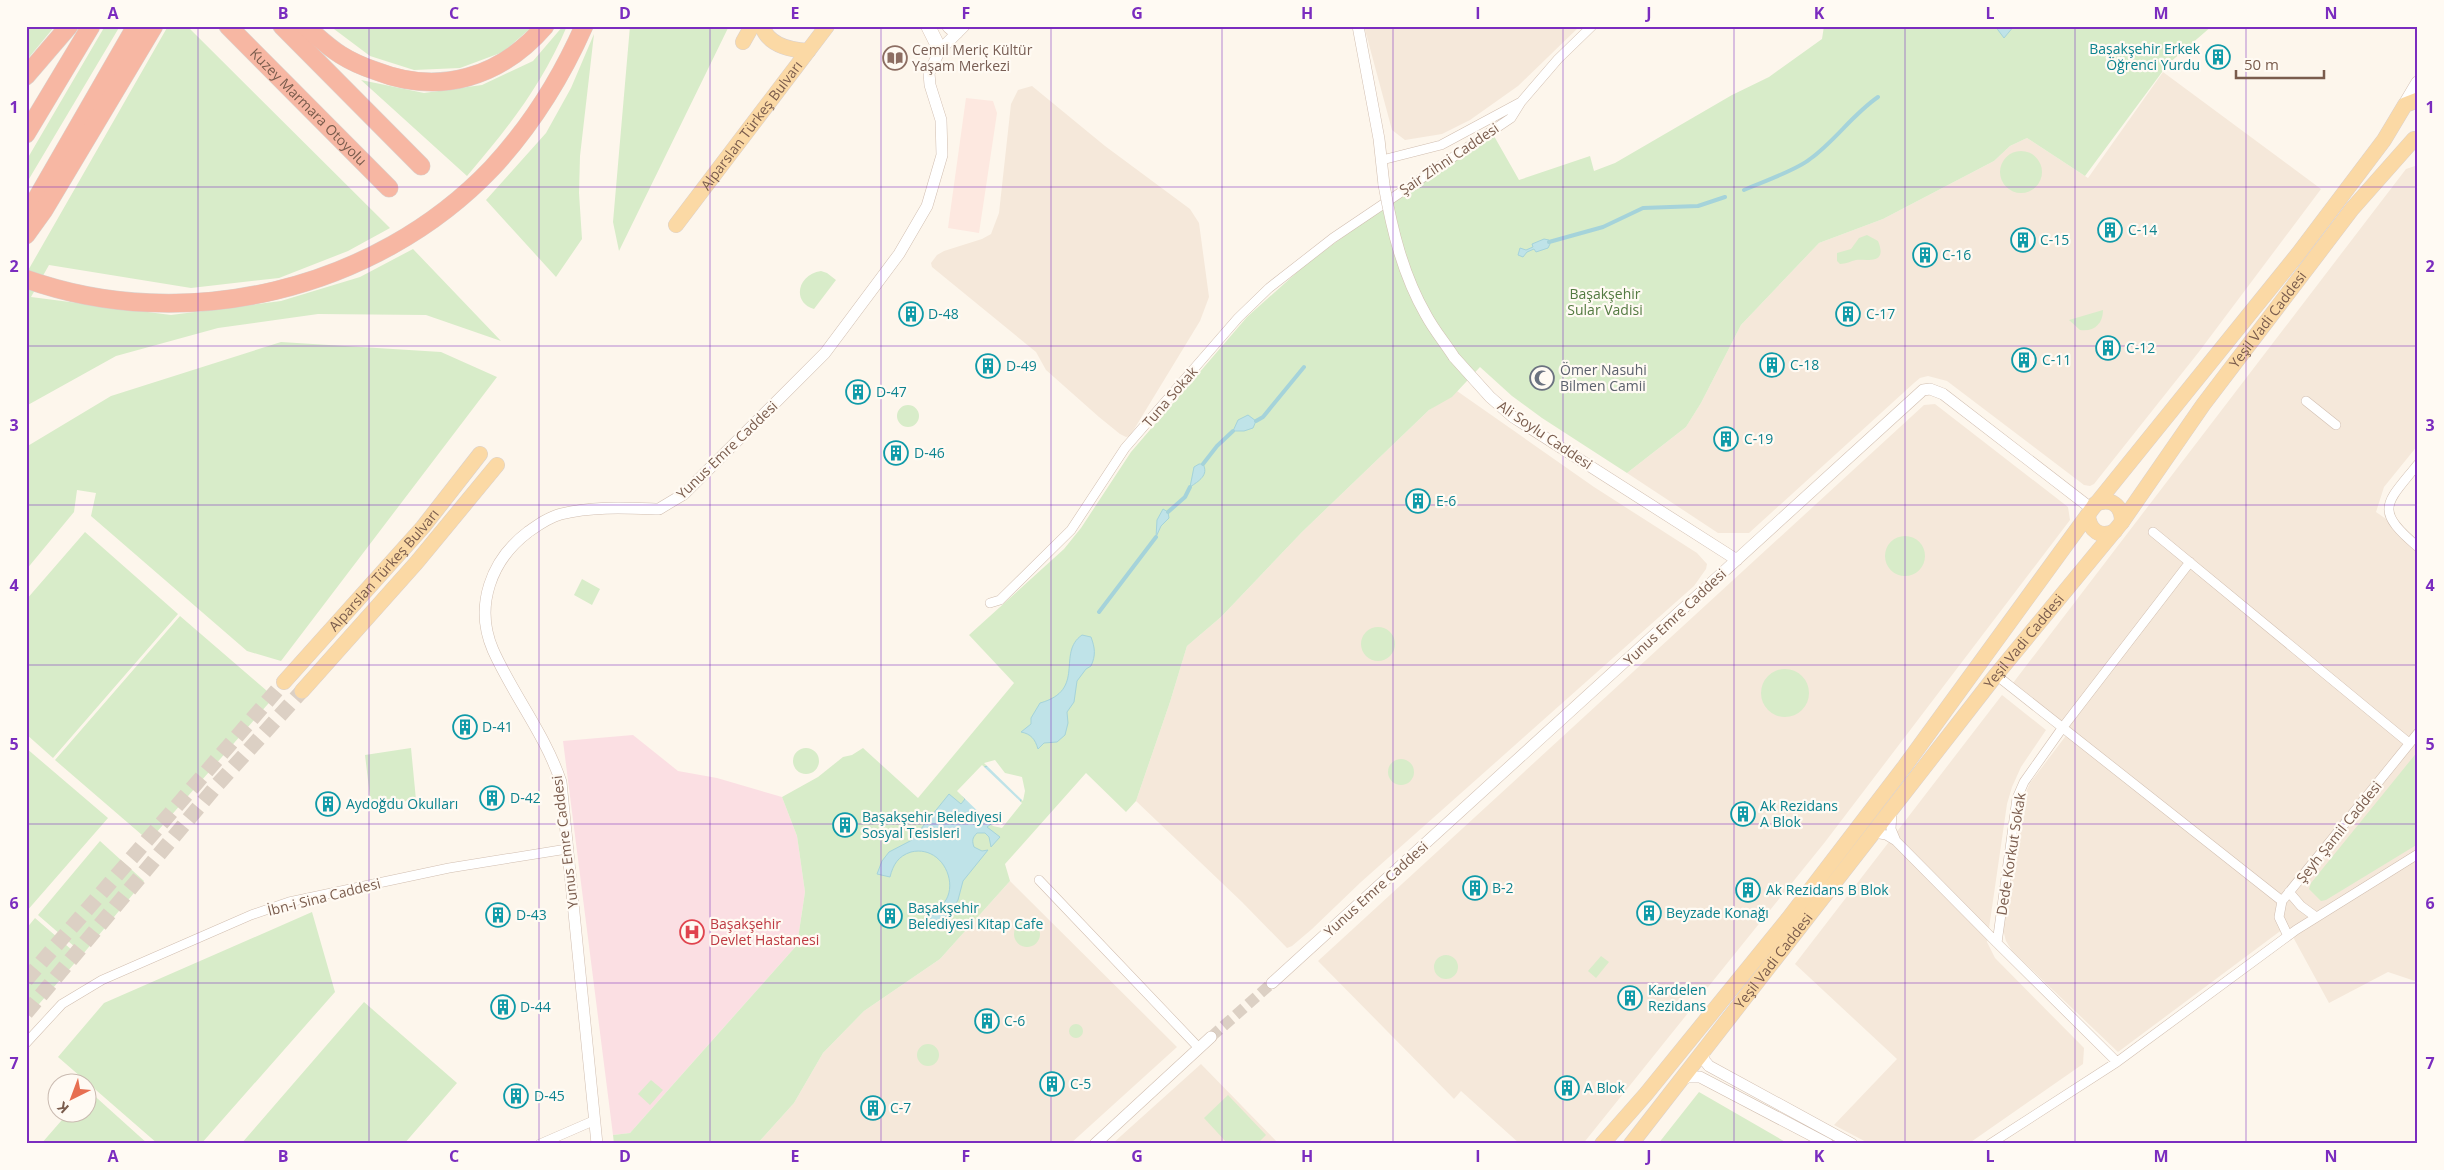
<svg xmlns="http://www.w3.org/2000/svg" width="2444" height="1170" font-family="'Open Sans',sans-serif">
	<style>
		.residential { fill: #f5e8da }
		.commercial { fill: #fde8e0 }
		.medical { fill: #fbdfe3 }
		.green { fill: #d8ecc9 }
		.water { fill: #bfe3e8; stroke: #a5d3da }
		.pier { fill: #fdf6ec }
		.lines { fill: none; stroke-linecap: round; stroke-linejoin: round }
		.stream { stroke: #a5d3da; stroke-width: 4 }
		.tertiary-tunnel { stroke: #dcd0c4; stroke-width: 11; stroke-dasharray: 11 5.5; stroke-linecap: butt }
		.primary-tunnel { stroke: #dcd0c4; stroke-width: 15; stroke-dasharray: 15 8; stroke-linecap: butt }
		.minor-casing { stroke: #d1beb0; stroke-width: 10 }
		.tertiary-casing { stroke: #d1beb0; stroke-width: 12 }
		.secondary-casing { stroke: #d6c0b0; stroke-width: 15 }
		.primary-casing { stroke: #dad1cd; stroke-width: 16 }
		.motorway-casing { stroke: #dad1cd; stroke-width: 19 }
		.minor { stroke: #fff; stroke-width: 9 }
		.tertiary { stroke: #fff; stroke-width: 11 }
		.secondary { stroke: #fff; stroke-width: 14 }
		.primary { stroke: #fbd9a5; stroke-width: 15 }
		.motorway { stroke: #f7b7a3; stroke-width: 18 }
		.tertiary-bridge-casing { stroke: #d1beb0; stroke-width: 12; stroke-linecap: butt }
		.tertiary-bridge { stroke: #fff; stroke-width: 11 }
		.grid { fill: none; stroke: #7b2cbf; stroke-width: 1; stroke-opacity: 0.55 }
		.labels { text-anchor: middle; stroke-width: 4.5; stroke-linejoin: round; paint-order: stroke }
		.culture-label { font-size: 14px; fill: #0d838f; stroke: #fffaf3; text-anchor: start }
		.education-label { font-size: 14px; fill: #785e54; stroke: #fffaf3; text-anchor: start }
		.street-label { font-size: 14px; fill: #7a5c4d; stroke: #fffaf3 }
		.park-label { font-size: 14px; fill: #537a41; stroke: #fffaf3 }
		.worship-label { font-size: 14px; fill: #5b616d; stroke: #fffaf3; text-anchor: start }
		.health-label { font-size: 14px; fill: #be3a42; stroke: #fffaf3; text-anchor: start }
		.neatline { fill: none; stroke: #7b2cbf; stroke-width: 2 }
		.grid-label { font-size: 16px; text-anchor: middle; font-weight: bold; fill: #7b2cbf }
	</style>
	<rect width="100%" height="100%" fill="#fdf6ec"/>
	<!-- residential -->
	<path class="residential" d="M1364,26h216l-62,60 -48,34 -28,14 -37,6 -13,-10z
		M2163,72l158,117 -123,164 -104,131 -4,2 -6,-1 -137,-104 -19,-5 -8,2 -6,5 -165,150h-31l-91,-60 59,-46 15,-24 40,-78 78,-82 64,-24 111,-58 16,-15 17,-8 61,40z
		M1032,86l73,60 85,63 9,14 10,74 -9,24 -70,115 -4,1 -6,-3 -21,-17 -53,-47 -10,-18 -104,-85 -1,-4 6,-8 7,-4 38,-12 9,-5 8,-21 12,-109 7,-14z
		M2418,165v280l-34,42 -8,25 42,29v441l-30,-10 -59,31 -42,-77 -169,126 -106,-101 -6,-10 -4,-15 24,-134 4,-9 41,-54 -58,-46 393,-514z
		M1457,391l137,96 103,66 10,11 -1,5 -12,17 -333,296 -49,47 -20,17 -5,2 -45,-46 -106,-101 34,-99 17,-56 34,-29 81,-85 127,-122z
		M1935,404l133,103 2,13 -245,322 -125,155 -11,-9 -12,16 11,9 -102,127 -3,4h-63l-59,-53 -7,8 -136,-138 606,-556z
		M2002,695l44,35 -25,37 -9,20 -5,17 -20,138 8,16 89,90 -1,16 -115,80h-98l-36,-19 63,-66 -102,-95z
		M1010,881l167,166 -107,97h-313l37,-41 29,-50 41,-42 76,-52z
		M1201,1064l78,80h-167z"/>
	<!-- commercial -->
	<path class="commercial" d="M966,98l27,3 4,12 -18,120 -31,-5z"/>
	<!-- medical -->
	<path class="medical" d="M633,735l45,36 39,7 65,19 15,39 8,56 -8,53 -167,188 -17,2 -50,-394z"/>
	<!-- green -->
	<path class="green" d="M26,26h29l-29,35z
		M105,26h15l-94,158v-23z
		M168,26h19l203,202 -42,23 -69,27 -88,10 -142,-23 -18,32 140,18 110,-14 79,-24 53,-28 88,92 -75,-26 -108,-1 -100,14 -102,28 -90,50v-132z
		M330,26h203l-30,26 -43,16 -46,2 -44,-14z
		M563,26h4c-25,59 -59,102 -100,150l-106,-96 63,13 58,-8 51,-24z
		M630,26h99l-110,225 -6,-29z
		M1824,26h388l-44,38 -83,112 -58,-38 -17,8 -16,15 -111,58 -64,24 -78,82 -40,78 -15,24 -59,46 -85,-55 -30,-22 -32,-29 -28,30 -23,13 -127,122 -81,85 -34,29 -17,56 -34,99 -10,11 -40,-39 -81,91 5,17 -70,78 -76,52 -41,42 -29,50 -37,41h-143l-1,-9 17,-2 167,-188 8,-53 -8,-56 -15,-39 36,-20 25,-20 9,-2 11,-7 55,50 96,-115 -45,-48 95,-86 17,-21 50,-76 116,-135 58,-52 91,-67 98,-62 25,44 71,-24 4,15 21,-8 117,-68 37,-18 53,-38z
		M594,34l-14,122 -1,37 3,46 -26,38 -70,-77 60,-67 25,-45z
		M2000 172a21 21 0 1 1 42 0a21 21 0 1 1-42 0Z
		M1867,235l11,6c10,24 -11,18 -22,19 -5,1 -10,4 -16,4l-3,-3v-8l14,-4 8,-11z
		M821,271l6,2 9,7 -22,29c-23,-7 -16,-35 7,-38z
		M2103,310c0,14 -9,22 -23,20l-11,-10z
		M281,342l160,10 56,25 -216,284 -34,-10 -156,-135 5,-23 -19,-3 -3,22 -48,58v-123l85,-51z
		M897 416a11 11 0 1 1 22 0a11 11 0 1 1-22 0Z
		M85,532l93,82 -125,144 -27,-24v-134z
		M1885 556a20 20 0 1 1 40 0a20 20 0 1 1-40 0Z
		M582,579l18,10 -8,16 -18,-10z
		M180,616l94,81 -125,144 -94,-81z
		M1361 644a17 17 0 1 1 34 0a17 17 0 1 1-34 0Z
		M1761 693a24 24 0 1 1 48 0a24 24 0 1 1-48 0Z
		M26,748l82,70 -82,94z
		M411,748l5,52 -45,5 -6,-50z
		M793 761a13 13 0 1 1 26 0a13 13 0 1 1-26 0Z
		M2418,751v93l-92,56 -5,1 -12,-12 2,-6z
		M1388 772a13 13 0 1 1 26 0a13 13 0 1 1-26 0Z
		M100,841l44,40 -61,73 -45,-39z
		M312,912l23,80 -134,152h-43l-100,-87 46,-54z
		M35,918l45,39 -54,62v-90z
		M1014 934a13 13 0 1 1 26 0a13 13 0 1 1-26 0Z
		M1434 967a12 12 0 1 1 24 0a12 12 0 1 1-24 0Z
		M1601,956l8,6 -13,16 -8,-7z
		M364,1002l93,81 -53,61h-163z
		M1069 1031a7 7 0 1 1 14 0a7 7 0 1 1-14 0Z
		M917 1055a11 11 0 1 1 22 0a11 11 0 1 1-22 0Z
		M651,1080l12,10 -13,15 -12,-11z
		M88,1090l60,54h-107l27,-31 20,-1z
		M1699,1092l90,52h-131z
		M1228,1095l38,40 -9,9h-29l-24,-26z"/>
	<!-- water -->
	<path class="water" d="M1995,26h19l-10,12z
		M1544,239l5,1 1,4 -2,4 -12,4 -2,-3 -7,3 -4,5 -5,-2 2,-7 6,2 7,-3 -1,-3z
		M1248,415l8,6 -3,7 -9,3h-11l5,-11z
		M1199,464h4c6,11 -4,17 -13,23l4,-20z
		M1163,509l5,3 1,6 -8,8 -5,11 1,-17z
		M1082,635l9,2c4,11 5,18 0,29l-5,3 -9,12 -3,21 -7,10 1,11 -3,12 -8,7 -13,1 -6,6c-3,-10 -7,-15 -17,-17l10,-8v-6l9,-15c47,-13 16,-50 42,-68z
		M994,763l28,35 -3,6 -32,23 13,10 -9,10 -2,-10 -4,-4h-8c-5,5 -5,8 -3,14l8,4 6,-1 -25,31 -5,19 -5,9 -6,7 -15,7 -3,-11c38,-10 19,-69 -18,-60 -13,4 -18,13 -21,25l-13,-3 5,-13 7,-9 23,-12 37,-46 12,10 4,-5 -5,-7 20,-23z"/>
	<!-- pier -->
	<path class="pier" d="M995,760l10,13 17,4 3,14 -2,10 -39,-38z
		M982,765l40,38 -20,25 -9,-2 -36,-35z"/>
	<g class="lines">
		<!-- stream -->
		<path class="stream" d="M1744,190c18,-8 53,-20 66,-31 25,-18 42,-44 68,-62
			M1549,242l54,-15 40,-19 55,-2 27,-9
			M1256,421l7,-4 41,-50
			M1203,464l14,-18 16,-15
			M1168,512l17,-15 5,-10
			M1099,612l57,-75"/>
		<!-- tertiary-tunnel -->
		<path class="tertiary-tunnel" d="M1211,1037l61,-54"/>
		<!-- primary-tunnel -->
		<path class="primary-tunnel" d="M26,980l258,-298
			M26,1013l192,-229 84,-93"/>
		<!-- minor casing -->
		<g class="minor-casing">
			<path id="minor" d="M1382,160l59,-15 80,-43 37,-43 34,-33
				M2306,401l30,24
				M2418,464c-32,40 -45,45 0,83
				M2153,532l256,211
				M2190,562l-127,165 -39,55 -7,16 -20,145 120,119 179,-132 122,-76
				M990,603l10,-3 71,-70 54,-82 113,-130 31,-30 64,-50 178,-120 10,-16
				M1996,675l286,226
				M1892,813l-1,16 5,12
				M1874,833l12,2 10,6 101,102
				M1039,880l160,168
				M2289,892l12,14 15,11
				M2288,936l-9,-19 3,-16 136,-168
				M26,1043l36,-39 40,-24 149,-65 38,-13 160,-34 118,-19
				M540,1144l53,-23
				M1990,1144l127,-82"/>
		</g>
		<!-- tertiary casing -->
		<g class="tertiary-casing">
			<path id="tertiary" d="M1358,26l21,113 5,46
				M1454,357l36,40 23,20 224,143
				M1272,983l651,-593 7,-1 13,5 149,115
				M1704,1052v8l5,6 143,78
				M1682,1080l6,-3h12l128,67
				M597,1144l-36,-362c-16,-48 -48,-87 -68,-132 -19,-44 -2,-90 35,-118 10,-7 21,-15 33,-18 32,-8 66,-6 98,-5l25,-15 141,-141 74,-99 28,-48 15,-51 -1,-35 -11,-35 -1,-12 11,-23 24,-24
				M1095,1144l116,-107"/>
		</g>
		<!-- secondary casing -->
		<g class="secondary-casing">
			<path id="secondary" d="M928,26l12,24
				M949,26l7,6
				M2405,105l13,-22"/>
		</g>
		<!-- primary casing -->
		<g class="primary-casing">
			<g id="primary">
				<path d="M762,26c6,19 28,24 46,25"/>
				<path d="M743,42l9,-16"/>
				<path id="s1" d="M676,225l151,-199"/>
				<path d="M2095,504c16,-7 27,1 27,18"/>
				<path d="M2088,515c1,15 12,24 27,16"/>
				<path id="s2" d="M284,682l139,-155 57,-73"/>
				<path d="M302,691l115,-129 80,-97"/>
				<path d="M1602,1144l44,-50 142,-175 117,-153 187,-257 206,-255 86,-114 21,-35 13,-5"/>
				<path id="s3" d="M1631,1144l365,-469 126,-153 81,-117 149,-196 62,-70"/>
			</g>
		</g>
		<!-- motorway casing -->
		<g class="motorway-casing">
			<g id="motorway">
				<path id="s4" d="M228,26l161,162"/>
				<path d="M282,26l139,140"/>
				<path d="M305,26c12,10 23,21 36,29 11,7 23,12 35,16 64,25 125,6 169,-45"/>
				<path d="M26,76l43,-50"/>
				<path d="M26,134l65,-108"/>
				<path d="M26,217l110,-191"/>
				<path d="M26,235l18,-25 110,-184"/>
				<path d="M26,279c159,57 350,11 466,-111 39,-42 69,-90 92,-142"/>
			</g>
		</g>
		<!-- minor -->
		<use href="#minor" class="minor"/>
		<!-- tertiary -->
		<use href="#tertiary" class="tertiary"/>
		<!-- secondary -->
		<use href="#secondary" class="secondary"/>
		<!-- primary -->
		<use href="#primary" class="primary"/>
		<!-- motorway -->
		<use href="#motorway" class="motorway"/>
		<!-- tertiary-bridge casing -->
		<g class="tertiary-bridge-casing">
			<path id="tertiary-bridge" d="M1384,185c8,45 19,90 42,130 8,15 19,28 28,42"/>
		</g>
		<!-- tertiary-bridge -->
		<use href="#tertiary-bridge" class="tertiary-bridge"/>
	</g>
	<!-- grid -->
	<path class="grid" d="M198,26v1118M369,26v1118M539,26v1118M710,26v1118M881,26v1118M1051,26v1118M1222,26v1118M1393,26v1118M1563,26v1118M1734,26v1118M1905,26v1118M2075,26v1118M2246,26v1118M26,187h2392M26,346h2392M26,505h2392M26,665h2392M26,824h2392M26,983h2392"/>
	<!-- icons -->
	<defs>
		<g id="building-ring" transform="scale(1.25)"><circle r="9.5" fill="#fffaf3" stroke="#0f9aa8" stroke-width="1.5"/><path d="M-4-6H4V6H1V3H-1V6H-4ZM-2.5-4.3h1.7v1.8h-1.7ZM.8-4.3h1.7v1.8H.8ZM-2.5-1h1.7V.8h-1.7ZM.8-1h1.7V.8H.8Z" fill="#0f9aa8"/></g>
		<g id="library-ring" transform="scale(1.25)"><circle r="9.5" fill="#fffaf3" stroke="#8d6e63" stroke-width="1.5"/><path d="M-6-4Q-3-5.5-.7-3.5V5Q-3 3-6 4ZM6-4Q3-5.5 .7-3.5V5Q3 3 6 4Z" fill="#8d6e63"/></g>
		<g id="mosque-ring" transform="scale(1.25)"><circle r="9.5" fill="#fffaf3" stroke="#6b7280" stroke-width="1.5"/><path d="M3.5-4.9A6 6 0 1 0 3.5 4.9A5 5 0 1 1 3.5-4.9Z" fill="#6b7280"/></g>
		<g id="hospital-ring" transform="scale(1.25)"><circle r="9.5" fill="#fffaf3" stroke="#e0444e" stroke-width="1.5"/><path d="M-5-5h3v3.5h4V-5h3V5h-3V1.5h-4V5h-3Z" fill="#e0444e"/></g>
	</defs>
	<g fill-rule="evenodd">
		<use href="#building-ring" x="2218" y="57"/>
		<use href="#library-ring" x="895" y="58"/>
		<use href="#building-ring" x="2110" y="230"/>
		<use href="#building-ring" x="2023" y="240"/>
		<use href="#building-ring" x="1925" y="255"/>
		<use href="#building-ring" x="911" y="314"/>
		<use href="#building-ring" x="1848" y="314"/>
		<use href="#building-ring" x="2108" y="348"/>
		<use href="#building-ring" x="2024" y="360"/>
		<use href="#building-ring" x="1772" y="365"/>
		<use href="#building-ring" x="988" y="366"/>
		<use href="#mosque-ring" x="1542" y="378"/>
		<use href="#building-ring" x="858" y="392"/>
		<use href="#building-ring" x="1726" y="439"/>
		<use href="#building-ring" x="896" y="453"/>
		<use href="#building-ring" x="1418" y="501"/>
		<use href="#building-ring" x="465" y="727"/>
		<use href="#building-ring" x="492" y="798"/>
		<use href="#building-ring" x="328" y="804"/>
		<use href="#building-ring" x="1743" y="814"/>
		<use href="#building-ring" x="845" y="825"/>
		<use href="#building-ring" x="1475" y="888"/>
		<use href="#building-ring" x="1748" y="890"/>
		<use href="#building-ring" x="1649" y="913"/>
		<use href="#building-ring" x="498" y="915"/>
		<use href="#building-ring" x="890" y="916"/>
		<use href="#hospital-ring" x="692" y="932"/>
		<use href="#building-ring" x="1630" y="998"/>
		<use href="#building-ring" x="503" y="1007"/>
		<use href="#building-ring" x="987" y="1021"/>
		<use href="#building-ring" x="1052" y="1084"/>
		<use href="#building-ring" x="1567" y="1088"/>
		<use href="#building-ring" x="516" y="1096"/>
		<use href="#building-ring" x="873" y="1108"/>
	</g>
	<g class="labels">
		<!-- culture labels -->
		<g class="culture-label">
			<text x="2200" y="54" text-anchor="end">Başakşehir Erkek<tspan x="2200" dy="16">Öğrenci Yurdu</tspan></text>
			<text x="2128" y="235">C-14</text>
			<text x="2040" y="245">C-15</text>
			<text x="1942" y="260">C-16</text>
			<text x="928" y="319">D-48</text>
			<text x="1866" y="319">C-17</text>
			<text x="2126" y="353">C-12</text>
			<text x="2042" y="365">C-11</text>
			<text x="1790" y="370">C-18</text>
			<text x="1006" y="371">D-49</text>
			<text x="876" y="397">D-47</text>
			<text x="1744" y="444">C-19</text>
			<text x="914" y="458">D-46</text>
			<text x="1436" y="506">E-6</text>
			<text x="482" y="732">D-41</text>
			<text x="510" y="803">D-42</text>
			<text x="346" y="809">Aydoğdu Okulları</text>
			<text x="1760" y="811">Ak Rezidans<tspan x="1760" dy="16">A Blok</tspan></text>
			<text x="862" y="822">Başakşehir Belediyesi<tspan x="862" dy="16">Sosyal Tesisleri</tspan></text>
			<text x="1492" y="893">B-2</text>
			<text x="1766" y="895">Ak Rezidans B Blok</text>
			<text x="908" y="913">Başakşehir<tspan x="908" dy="16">Belediyesi Kitap Cafe</tspan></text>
			<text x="1666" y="918">Beyzade Konağı</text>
			<text x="516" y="920">D-43</text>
			<text x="1648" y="995">Kardelen<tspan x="1648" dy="16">Rezidans</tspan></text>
			<text x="520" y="1012">D-44</text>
			<text x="1004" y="1026">C-6</text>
			<text x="1070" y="1089">C-5</text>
			<text x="1584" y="1093">A Blok</text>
			<text x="534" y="1101">D-45</text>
			<text x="890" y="1113">C-7</text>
		</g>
		<!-- education labels -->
		<g class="education-label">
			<text x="912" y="55">Cemil Meriç Kültür<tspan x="912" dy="16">Yaşam Merkezi</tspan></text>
		</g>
		<!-- street labels -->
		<g class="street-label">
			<text dy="5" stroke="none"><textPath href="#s4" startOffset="114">Kuzey Marmara Otoyolu</textPath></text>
			<text dy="5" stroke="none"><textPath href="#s1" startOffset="125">Alparslan Türkeş Bulvarı</textPath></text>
			<text transform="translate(1449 159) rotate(-34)" y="5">Şair Zihni Caddesi</text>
			<text dy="5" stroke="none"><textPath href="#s3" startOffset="1042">Yeşil Vadi Caddesi</textPath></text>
			<text transform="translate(1170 397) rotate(-49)" y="5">Tuna Sokak</text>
			<text transform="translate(1545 435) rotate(34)" y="5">Ali Soylu Caddesi</text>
			<text transform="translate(727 450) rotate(-44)" y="5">Yunus Emre Caddesi</text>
			<text dy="5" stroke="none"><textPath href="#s2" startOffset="150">Alparslan Türkeş Bulvarı</textPath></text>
			<text transform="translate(1675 617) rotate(-43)" y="5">Yunus Emre Caddesi</text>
			<text dy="5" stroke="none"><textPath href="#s3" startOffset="638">Yeşil Vadi Caddesi</textPath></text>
			<text transform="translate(2339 832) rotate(-51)" y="5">Şeyh Şamil Caddesi</text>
			<text transform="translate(565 842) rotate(-97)" y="5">Yunus Emre Caddesi</text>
			<text transform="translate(2011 854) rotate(-81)" y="5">Dede Korkut Sokak</text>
			<text transform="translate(1376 889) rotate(-42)" y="5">Yunus Emre Caddesi</text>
			<text transform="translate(324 897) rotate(-14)" y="5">İbn-i Sina Caddesi</text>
			<text dy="5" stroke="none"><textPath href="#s3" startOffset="232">Yeşil Vadi Caddesi</textPath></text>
		</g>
		<!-- park labels -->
		<g class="park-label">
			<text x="1605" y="299">Başakşehir<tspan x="1605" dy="16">Sular Vadisi</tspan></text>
		</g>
		<!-- worship labels -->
		<g class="worship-label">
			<text x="1560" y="375">Ömer Nasuhi<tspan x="1560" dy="16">Bilmen Camii</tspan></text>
		</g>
		<!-- health labels -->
		<g class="health-label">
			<text x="710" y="929">Başakşehir<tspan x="710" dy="16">Devlet Hastanesi</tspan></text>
		</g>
	</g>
	<!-- border -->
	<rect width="2444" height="1170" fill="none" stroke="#fffaf3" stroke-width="55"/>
	<!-- north arrow -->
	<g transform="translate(72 1098) rotate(222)"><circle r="24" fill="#fffaf3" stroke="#cabbb1"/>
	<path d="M0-4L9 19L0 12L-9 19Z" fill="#e76f51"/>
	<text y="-8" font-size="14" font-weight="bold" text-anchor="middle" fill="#7a5c4d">K</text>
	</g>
	<!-- scale -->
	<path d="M2236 70v8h88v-8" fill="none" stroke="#7a5c4d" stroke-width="2.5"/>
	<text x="2244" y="70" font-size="15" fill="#7a5c4d" stroke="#fffaf3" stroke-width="4" paint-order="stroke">50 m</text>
	<rect x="28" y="28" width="2388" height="1114" class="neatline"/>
	<g class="grid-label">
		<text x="113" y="19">A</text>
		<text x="283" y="19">B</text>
		<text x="454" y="19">C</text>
		<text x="625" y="19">D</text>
		<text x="795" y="19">E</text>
		<text x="966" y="19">F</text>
		<text x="1137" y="19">G</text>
		<text x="1307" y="19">H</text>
		<text x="1478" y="19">I</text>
		<text x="1649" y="19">J</text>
		<text x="1819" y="19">K</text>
		<text x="1990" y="19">L</text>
		<text x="2161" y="19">M</text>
		<text x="2331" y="19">N</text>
		<text x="14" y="113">1</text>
		<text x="2430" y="113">1</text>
		<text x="14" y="272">2</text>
		<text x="2430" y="272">2</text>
		<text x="14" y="431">3</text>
		<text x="2430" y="431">3</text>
		<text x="14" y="591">4</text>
		<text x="2430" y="591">4</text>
		<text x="14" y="750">5</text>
		<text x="2430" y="750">5</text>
		<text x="14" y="909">6</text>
		<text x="2430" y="909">6</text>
		<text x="14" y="1069">7</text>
		<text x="2430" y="1069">7</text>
		<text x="113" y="1162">A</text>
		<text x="283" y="1162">B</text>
		<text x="454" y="1162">C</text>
		<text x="625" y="1162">D</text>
		<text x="795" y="1162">E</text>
		<text x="966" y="1162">F</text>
		<text x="1137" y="1162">G</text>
		<text x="1307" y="1162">H</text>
		<text x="1478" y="1162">I</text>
		<text x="1649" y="1162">J</text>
		<text x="1819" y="1162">K</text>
		<text x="1990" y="1162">L</text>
		<text x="2161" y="1162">M</text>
		<text x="2331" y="1162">N</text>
	</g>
</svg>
